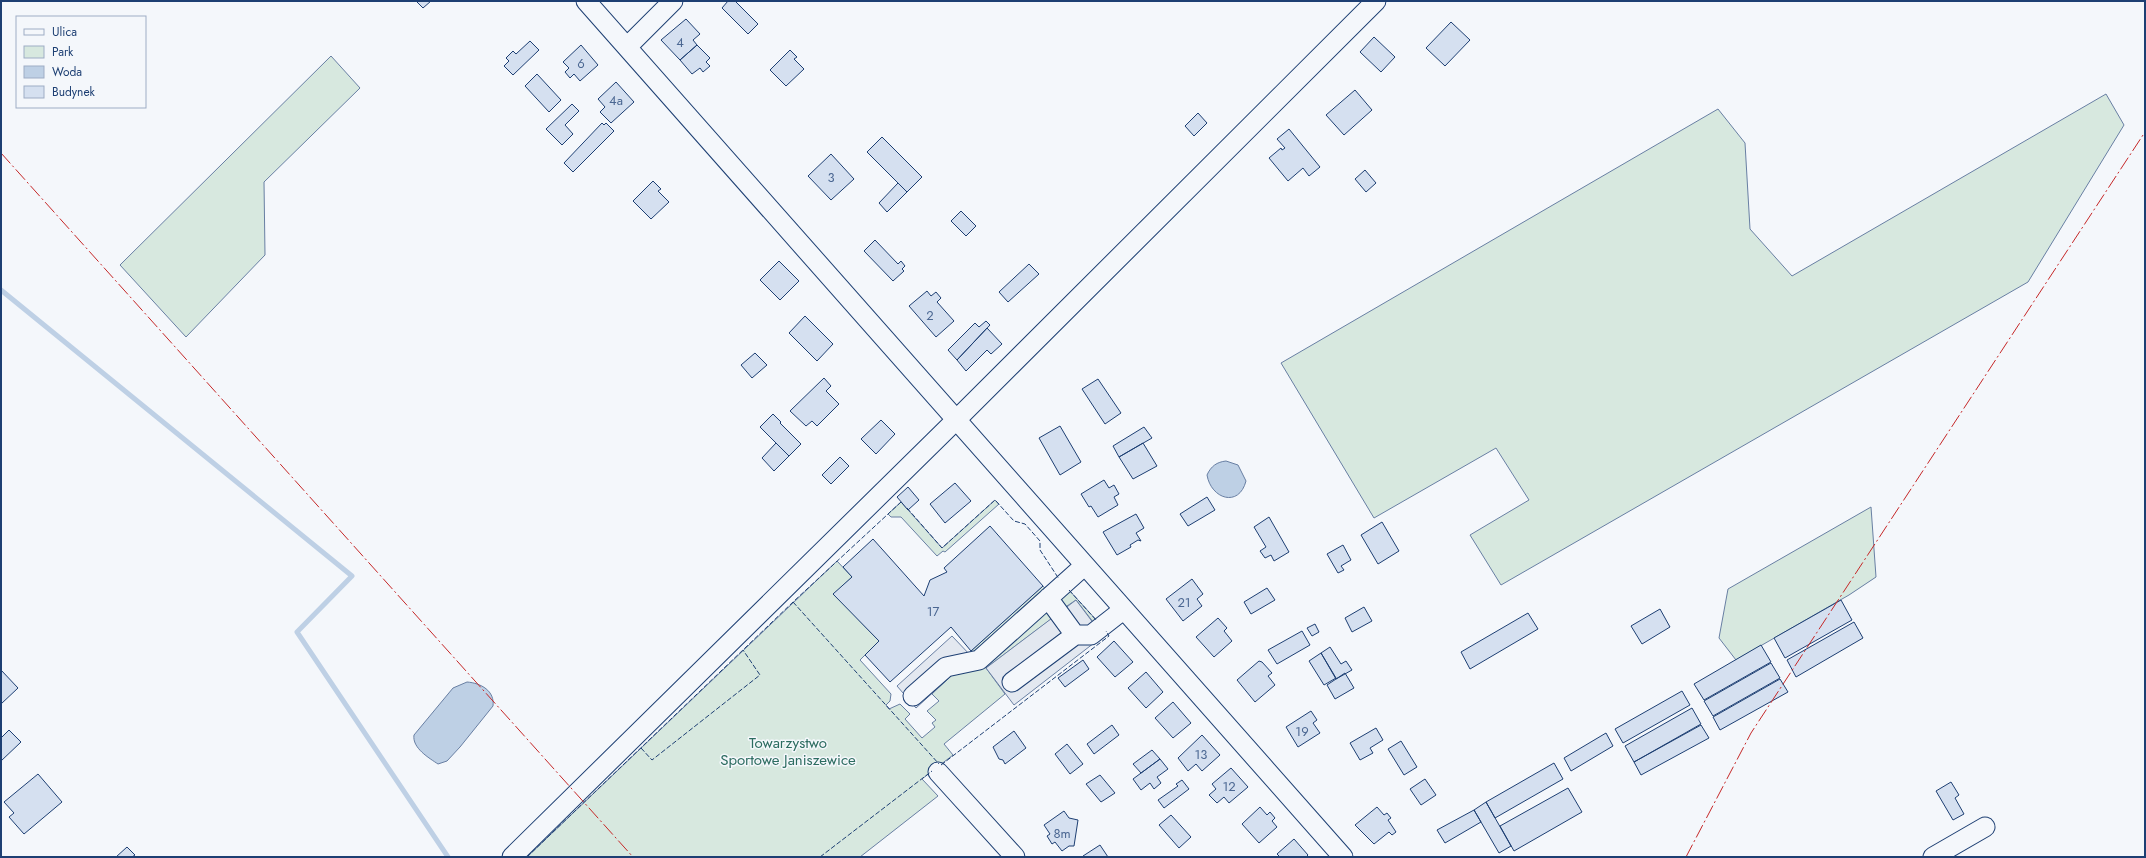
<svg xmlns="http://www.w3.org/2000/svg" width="2146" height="858" font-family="Jost,sans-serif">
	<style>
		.green { fill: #d7e8df; stroke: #687fa3 }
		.parking { fill: #e3e8f0; stroke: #687fa3 }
		.water { fill: #bed0e5; stroke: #687fa3 }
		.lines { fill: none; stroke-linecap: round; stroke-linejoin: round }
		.stream { stroke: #bed0e5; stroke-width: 5 }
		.building { fill: #d5e0f0; stroke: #1d3f73 }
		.minor-casing { stroke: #1d3f73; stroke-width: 21 }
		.minor { stroke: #f4f7fb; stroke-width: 19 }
		.fence { stroke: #1d3f73; stroke-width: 1; stroke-dasharray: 5 2; stroke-linecap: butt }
		.power { stroke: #c62828; stroke-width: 1; stroke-dasharray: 14 3 2 3; stroke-linecap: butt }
		.labels { text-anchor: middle; stroke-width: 3; stroke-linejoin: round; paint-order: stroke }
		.number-label { font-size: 13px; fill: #4b6792 }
		.park-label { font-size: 15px; fill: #2c6c60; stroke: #f4f7fb }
	</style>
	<rect width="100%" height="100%" fill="#f4f7fb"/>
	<!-- green -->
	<path class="green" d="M331,56l29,32 -96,94 1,73 -79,82 -66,-72z
		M2106,94l18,31 -96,157 -527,303 -31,-50 59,-35 -33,-52 -122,70 -93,-155 437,-254 27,34 5,86 42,47z
		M995,500l4,4 -54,48 -2,-1 -6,5 -36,-39h-10l-3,-3 13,-12 41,46z
		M1871,507l5,70 -27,18 -113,65 -17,-22 9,-49z
		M837,561l15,16 -18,17 45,47 -19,19 31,34 -1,7 -4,4 3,4 11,-5 10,10 -5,5 17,19 13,-11 -3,-4 4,-3 -9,-9 12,-10 -7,-7 23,-22 91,-61 8,6 -68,51 19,26 -61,50 9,11 -31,24 16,17 -78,61h-333z
		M1043,586l6,7 -74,62 -4,-4z
		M1068,589l32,35 -3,3 -21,-27 -12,8 -3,-9z"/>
	<!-- parking -->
	<path class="parking" d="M1076,600l27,36 -89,69 -28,-37z
		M952,636l20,21 -56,51 -19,-22z"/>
	<!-- water -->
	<path class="water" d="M1226,461l12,4 8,16c-7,27 -35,18 -39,-6 4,-9 10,-13 19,-14z
		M467,682c14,1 28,9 26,24l-33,41 -13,14 -9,3c-9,-6 -26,-16 -24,-29l39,-47z"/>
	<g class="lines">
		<!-- stream -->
		<path class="stream" d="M1,290l351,286 -55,56 151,225"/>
	</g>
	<!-- building -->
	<path class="building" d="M416,1h15l-8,7z
		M728,1h7l23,23 -10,10 -26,-26z
		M686,19l14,15 -7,6 4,5 -17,15 -19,-20z
		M1451,22l19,18 -25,26 -19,-18z
		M1374,37l21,20 -14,15 -21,-20z
		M530,41l9,9 -26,25 -9,-9 5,-5 -3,-3 7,-7 3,3z
		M581,45l17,20 -18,16 -6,-7 -4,4 -5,-6 4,-4 -6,-6z
		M697,45l13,13 -4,4 4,4 -7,6 -3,-4 -8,6 -12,-14z
		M790,50l7,7 -3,2 10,10 -18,17 -16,-16z
		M537,74l24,26 -12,12 -24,-26z
		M616,82l18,20 -23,21 -11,-11 5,-5 -7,-8z
		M1355,90l17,20 -28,25 -18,-20z
		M572,104l7,7 -14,14 8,9 -11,11 -16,-16z
		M1198,113l9,10 -13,13 -9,-10z
		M602,123l2,2 2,-2 8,8 -41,41 -9,-9z
		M1289,129l31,38 -11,9 -6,-8 -15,13 -19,-23 12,-10 1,2 3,-2 -8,-9z
		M882,137l40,40 -15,15 -40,-40z
		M831,154l23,25 -23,21 -23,-24z
		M1365,170l11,13 -10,9 -11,-13z
		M653,181l8,8 -3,2 11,11 -18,17 -18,-18z
		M898,183l9,9 -20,20 -8,-9z
		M961,211l15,15 -10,10 -15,-15z
		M875,240l23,24 3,-3 4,5 -3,3 2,2 -11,10 -29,-30z
		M779,261l20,20 -19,19 -20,-20z
		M1029,264l10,10 -31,28 -9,-10z
		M927,291l4,5 5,-4 5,6 -4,4 17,19 -18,16 -27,-31z
		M805,316l28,28 -16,17 -28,-28z
		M986,321l4,4 -33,35 -9,-10 27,-27 4,4z
		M987,328l15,16 -11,10 -4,-4 -21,21 -9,-11z
		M755,353l12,12 -15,13 -11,-13z
		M824,378l7,8 -5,5 13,13 -22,22 -5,-5 -6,5 -16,-15z
		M1098,379l23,34 -16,11 -23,-35z
		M773,414l8,8 -1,1 21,21 -12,12 -29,-29z
		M881,420l14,14 -19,20 -15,-15z
		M1060,426l21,36 -21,13 -21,-37z
		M1144,427l8,11 -33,19 -6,-11z
		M776,443l13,13 -15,15 -12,-13z
		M1143,443l14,23 -24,13 -14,-22z
		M840,457l9,9 -18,18 -9,-9z
		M1104,480l5,8 5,-3 5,9 -5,3 4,8 -20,12 -7,-11 -2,1 -8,-13z
		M955,483l16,18 -26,22 -15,-19z
		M908,487l11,13 -11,10 -11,-13z
		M1207,497l8,13 -27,16 -8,-12z
		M1136,514l8,14 -8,5 5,8 -3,-1 -8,5 1,2 -14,8 -14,-23z
		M1269,517l20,35 -15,9 -3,-6 -6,3 -5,-7 6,-4 -12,-20z
		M1382,522l17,29 -21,13 -17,-29z
		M990,526l53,60 -72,65 -20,-24 -61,55 -25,-27 14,-14 -46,-47 19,-17 -9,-10 30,-28 51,57 6,-16 17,-8 -3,-4z
		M1343,545l8,15 -10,6 3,4 -6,3 -11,-19z
		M1192,579l11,15 -6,5 5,7 -19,15 -17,-22z
		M1267,588l8,12 -24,14 -7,-12z
		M1841,600l11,20 -67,38 -11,-20z
		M1364,607l8,14 -20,11 -7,-14z
		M1660,609l10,18 -28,17 -11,-18z
		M1528,613l10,16 -68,40 -9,-17z
		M1218,618l9,10 -3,3 8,10 -18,16 -18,-20z
		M1854,622l9,16 -67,39 -9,-17z
		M1315,624l4,8 -7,4 -5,-8z
		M1302,631l8,14 -33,19 -9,-14z
		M1114,641l19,21 -18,15 -18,-20z
		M1761,645l10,17 -67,38 -10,-16z
		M1330,647l11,17 5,-3 6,9 -16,9 -15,-26z
		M1321,653l15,25 -12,7 -15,-24z
		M1083,660l6,9 -24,18 -7,-9z
		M1259,661l3,1 10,11 -4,3 7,9 -20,17 -18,-22z
		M1771,663l9,15 -67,38 -9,-15z
		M1,670l17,18 -17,16z
		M1146,672l17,20 -17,16 -18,-20z
		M1345,673l9,15 -19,11 -8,-14z
		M1780,679l8,13 -68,38 -7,-13z
		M1682,691l8,14 -67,38 -8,-14z
		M1173,702l18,21 -18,15 -18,-20z
		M1692,708l9,16 -67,38 -9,-16z
		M1311,711l6,9 -4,3 7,10 -22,14 -12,-20z
		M1112,725l7,10 -25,19 -7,-10z
		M1701,725l8,13 -68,37 -7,-13z
		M1376,728l7,12 -13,8 3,5 -13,7 -10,-17z
		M9,730l12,12 -20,19v-23z
		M1014,731l12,17 -21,16 -2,-4 -4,-1 -6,-12z
		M1606,733l7,13 -42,25 -7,-13z
		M1202,735l18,20 -18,16 -6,-7 -8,7 -10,-13z
		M1401,741l16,26 -13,8 -16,-26z
		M1067,744l16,20 -13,10 -15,-20z
		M1152,750l8,9 -19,14 -8,-9z
		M1160,759l8,10 -11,8 4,6 -7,6 -4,-6 -9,7 -8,-11z
		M1554,763l9,16 -68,39 -9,-16z
		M1231,768l17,19 -19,16 -5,-6 -7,6 -8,-8 7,-6 -4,-5z
		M38,774l24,28 -38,32 -15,-17 5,-4 -10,-11z
		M1100,775l15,18 -14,9 -15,-18z
		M1425,779l11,16 -15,10 -11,-16z
		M1182,780l7,9 -25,19 -6,-8 20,-14 -2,-2z
		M1951,782l8,13 -4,3 9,16 -11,6 -17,-29z
		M1568,788l14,24 -68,39 -14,-25z
		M1486,802l25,44 -12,7 -25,-43z
		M1260,807l7,8 3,-3 5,6 -3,3 5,6 -18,16 -17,-19z
		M1377,807l7,8 3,-2 4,5 -3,2 8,12 -4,3 -3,-3 -15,12 -19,-19z
		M1474,810l7,12 -36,21 -8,-13z
		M1064,811l5,7 9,2 -4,26h-5l-7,5 -7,-9 -3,2 -5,-8 3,-2 -6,-9z
		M1171,815l20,22 -12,11 -20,-23z
		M1294,839l14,16 -2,2h-26l-3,-3z
		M1100,845l8,12h-25v-1z
		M127,847l8,8 -3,2h-16z"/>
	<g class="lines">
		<!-- minor casing -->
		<g class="minor-casing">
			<path id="minor" d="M586,1l757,856
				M627,47l46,-46
				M1048,598l27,37
				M1012,682l63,-47h16l32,-25
				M913,696l33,-29 33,-7 105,-94
				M938,772l77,85
				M512,857l444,-437 420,-419
				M1933,857l52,-30"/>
		</g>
		<!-- minor -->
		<use href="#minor" class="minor"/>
		<!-- fence -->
		<path class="fence" d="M907,508l35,40 53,-48 19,21 11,3 15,17v9l19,29
			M1069,590l28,31
			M793,602l146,162
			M641,748l11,12 108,-85 -17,-25
			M941,765l168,-129 -3,-5
			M527,857l266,-255 108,-100 2,1
			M820,857l112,-86"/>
		<!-- power -->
		<path class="power" d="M1,153l632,704
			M1686,857l65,-124 394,-601"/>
	</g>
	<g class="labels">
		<!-- number labels -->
		<g class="number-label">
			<text x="680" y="47">4</text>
			<text x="581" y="68">6</text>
			<text x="616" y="105">4a</text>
			<text x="831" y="182">3</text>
			<text x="930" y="320">2</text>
			<text x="1184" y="607">21</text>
			<text x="933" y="616">17</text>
			<text x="1302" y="736">19</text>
			<text x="1201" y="759">13</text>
			<text x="1229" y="791">12</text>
			<text x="1062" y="838">8m</text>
		</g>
		<!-- park labels -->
		<g class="park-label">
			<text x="788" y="748">Towarzystwo<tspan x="788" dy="17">Sportowe Janiszewice</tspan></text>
		</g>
	</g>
	<!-- border -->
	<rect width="2146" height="858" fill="none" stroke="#1d3f73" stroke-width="4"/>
	<!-- legend -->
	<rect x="16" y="16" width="130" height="92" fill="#f4f7fb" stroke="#9eadc5"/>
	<rect x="24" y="29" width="20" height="6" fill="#f4f7fb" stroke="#9eadc5"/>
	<text x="52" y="36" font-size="12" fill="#1d3f73">Ulica</text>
	<rect x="24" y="46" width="20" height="12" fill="#d7e8df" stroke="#9eadc5"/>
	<text x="52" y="56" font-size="12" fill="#1d3f73">Park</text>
	<rect x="24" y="66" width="20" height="12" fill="#bed0e5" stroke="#9eadc5"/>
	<text x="52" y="76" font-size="12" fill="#1d3f73">Woda</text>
	<rect x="24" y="86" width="20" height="12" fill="#d5e0f0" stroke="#9eadc5"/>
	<text x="52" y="96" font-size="12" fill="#1d3f73">Budynek</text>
</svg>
